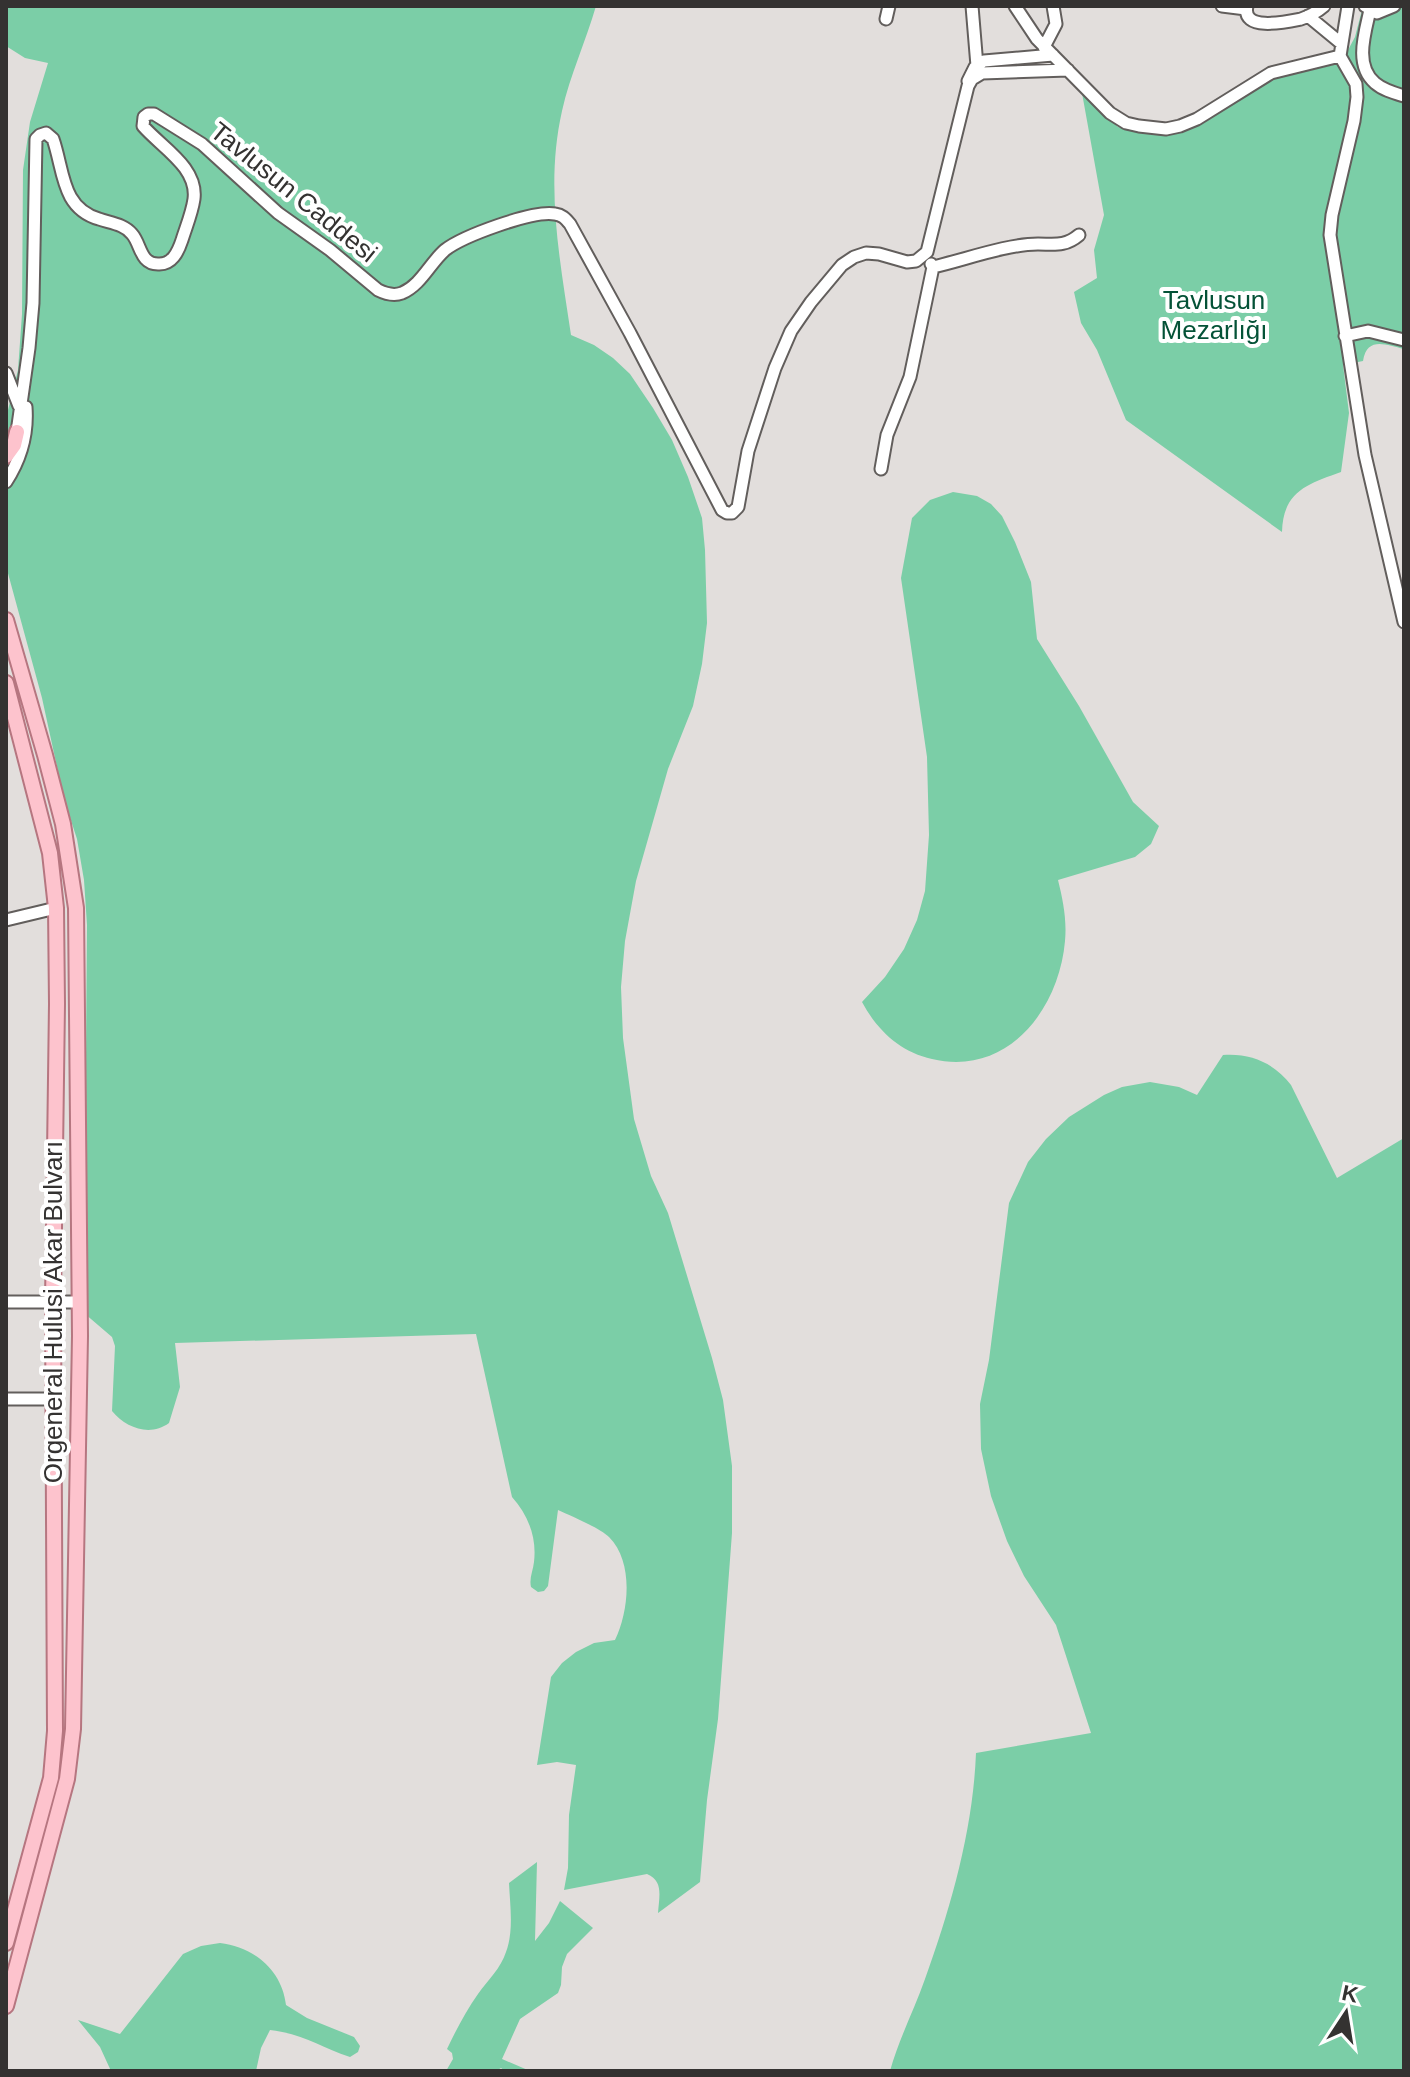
<svg xmlns="http://www.w3.org/2000/svg" width="1410" height="2077" font-family="Arial,sans-serif">
	<style>
		.green { fill: #7bcea7 }
		.lines { fill: none; stroke-linecap: round; stroke-linejoin: round }
		.minor-casing { stroke: #625e5c; stroke-width: 15 }
		.major-casing { stroke: #b67680; stroke-width: 18 }
		.minor { stroke: #fff; stroke-width: 11 }
		.major { stroke: #fdc3cd; stroke-width: 14 }
		.labels { text-anchor: middle; stroke-width: 8; stroke-linejoin: round; paint-order: stroke }
		.street-label { font-size: 26px; fill: #343231; stroke: #fff }
		.park-label { font-size: 26px; fill: #045237; stroke: #fff }
	</style>
	<rect width="100%" height="100%" fill="#e2dedc"/>
	<!-- green -->
	<path class="green" d="M6,6h590c-10,35 -26,69 -34,105 -17,75 -2,149 9,224l23,10 19,13 17,16 23,34 19,32 16,37 14,41 3,32 2,73 -5,41 -9,42 -25,63 -32,112 -11,60 -4,46 2,51 11,81 17,57 17,37 44,145 11,42 9,66v67l-14,186 -11,81 -7,82 -42,31c1,-16 6,-32 -11,-39l-83,16 4,-22 1,-53 7,-50 -19,-3 -20,3 14,-88 11,-14 14,-11 18,-9 21,-3c14,-29 19,-78 -6,-103 -9,-9 -38,-21 -51,-27l-10,76 -4,5 -6,1 -7,-5c-2,-9 2,-16 3,-25 3,-25 -6,-47 -22,-65l-36,-163 -301,9 5,44 -11,36c-19,14 -43,5 -57,-12l3,-65 -3,-9 -28,-24 3,-388 -3,-45 -7,-41 -13,-40 -22,-101 -36,-132v-148l12,-48 4,-56 1,-144 7,-48 18,-59 -23,-5 -19,-12z
		M1363,6h41v343c-18,-4 -37,-13 -41,12l-20,4 6,48 -8,59c-33,12 -58,19 -59,60l-156,-112 -29,-70 -16,-27 -7,-31 23,-14 -3,-28 10,-35 -22,-122 36,34 27,7h27l102,-55 67,-16 14,-26z
		M953,492l24,4 14,8 11,12 13,26 16,40 6,57 42,67 54,96 26,24 -8,18 -16,13 -77,23c5,20 9,40 7,61 -6,69 -58,136 -133,118 -32,-7 -55,-29 -70,-57l23,-25 19,-28 13,-29 8,-29 4,-56 -2,-78 -26,-179 11,-60 18,-18z
		M1223,1055c28,-2 51,8 68,30l46,93 67,-40v933h-514c9,-32 24,-61 35,-92 26,-72 48,-149 51,-226l115,-20 -35,-108 -32,-49 -17,-35 -16,-45 -10,-47 -1,-45 9,-44 20,-157 19,-41 18,-23 23,-22 35,-22 18,-8 28,-5 29,5 18,8z
		M537,1862l-2,79 14,-18 11,-22 33,27 -26,26 -5,13 -1,18 -3,8 -38,26 -18,40 28,12h-25l-4,-3 -5,3h-50l7,-12 -1,-6 -5,-4c9,-19 19,-38 31,-55 10,-14 23,-26 28,-42 8,-21 4,-47 3,-69z
		M220,1943c34,4 62,27 66,62l21,13 47,19 6,9 -2,6 -8,5c-30,-10 -46,-23 -80,-27l-9,18 -5,23h-145l-11,-24 -22,-27 42,14 63,-80 18,-8z"/>
	<g class="lines">
		<!-- minor casing -->
		<g class="minor-casing">
			<path id="minor" d="M972,6l5,60
				M1015,6l22,33 73,74 16,10 13,3 27,3 14,-3 17,-7 74,-46 69,-17
				M1222,6l24,3
				M1247,6c-6,26 39,16 54,13 9,-3 16,-7 23,-13
				M1365,6l12,7 17,-7
				M1370,10c-5,23 -16,55 5,73 8,7 19,10 29,13
				M1308,16l34,28
				M886,19l3,-13
				M1044,47l12,-23 -3,-18
				M1340,56l16,28 1,13 -3,24 -22,94 -2,20 35,220 39,167
				M1340,56l8,-50
				M968,81l7,-14 9,-6 69,-6
				M931,264l2,3c31,-7 74,-23 105,-23 16,0 27,3 41,-9
				M1345,336l23,-5 36,9
				M6,373l13,33
				M17,432l12,-84 4,-45 3,-164 4,-4 6,-2 7,6c11,31 8,69 46,80 11,4 25,5 33,15 9,10 8,30 26,30 14,1 20,-12 24,-24 4,-13 10,-27 12,-41 4,-32 -33,-52 -51,-73l1,-9 4,-3h6l48,30 76,69 52,37 48,40c8,4 16,6 24,3 19,-8 28,-30 43,-43 18,-14 88,-40 110,-36 7,1 10,4 15,10l60,109 92,177 5,3h5l6,-6 10,-56 27,-83 16,-37 20,-29 31,-37 12,-8 12,-4 13,1 28,8 9,-1 11,-9 41,-166 4,-7 10,-6 86,-3
				M881,469l6,-34 23,-58 23,-110
				M6,482c15,-23 22,-48 20,-75
				M6,920l50,-12
				M6,1302h73
				M6,1399h48"/>
		</g>
		<!-- major casing -->
		<g class="major-casing">
			<path id="major" d="M6,456l8,-11 3,-13
				M6,620l39,135 18,69 13,84 4,428 -7,393 -6,50 -61,227
				M6,683l44,170 6,55 1,96 -4,298 2,429 -4,47 -45,165"/>
		</g>
		<!-- minor -->
		<use href="#minor" class="minor"/>
		<!-- major -->
		<use href="#major" class="major"/>
	</g>
	<g class="labels">
		<!-- street labels -->
		<g class="street-label">
			<text transform="translate(294 192) rotate(39)" y="9">Tavlusun Caddesi</text>
			<text transform="translate(53 1312) rotate(-90)" y="9">Orgeneral Hulusi Akar Bulvarı</text>
		</g>
		<!-- park labels -->
		<g class="park-label">
			<text x="1214" y="309">Tavlusun<tspan x="1214" dy="30">Mezarlığı</tspan></text>
		</g>
	</g>
	<!-- border -->
	<rect width="1410" height="2077" fill="none" stroke="#343231" stroke-width="16"/>
	<!-- north arrow -->
	<g transform="translate(1346 2013) rotate(12)" stroke="#ffffff" stroke-width="6" paint-order="stroke">
	<path d="M0-6L14 30L0 20L-14 30Z" fill="#343231"/>
	<text y="-12" font-size="22" font-weight="bold" text-anchor="middle" fill="#343231">K</text>
	</g>
</svg>
